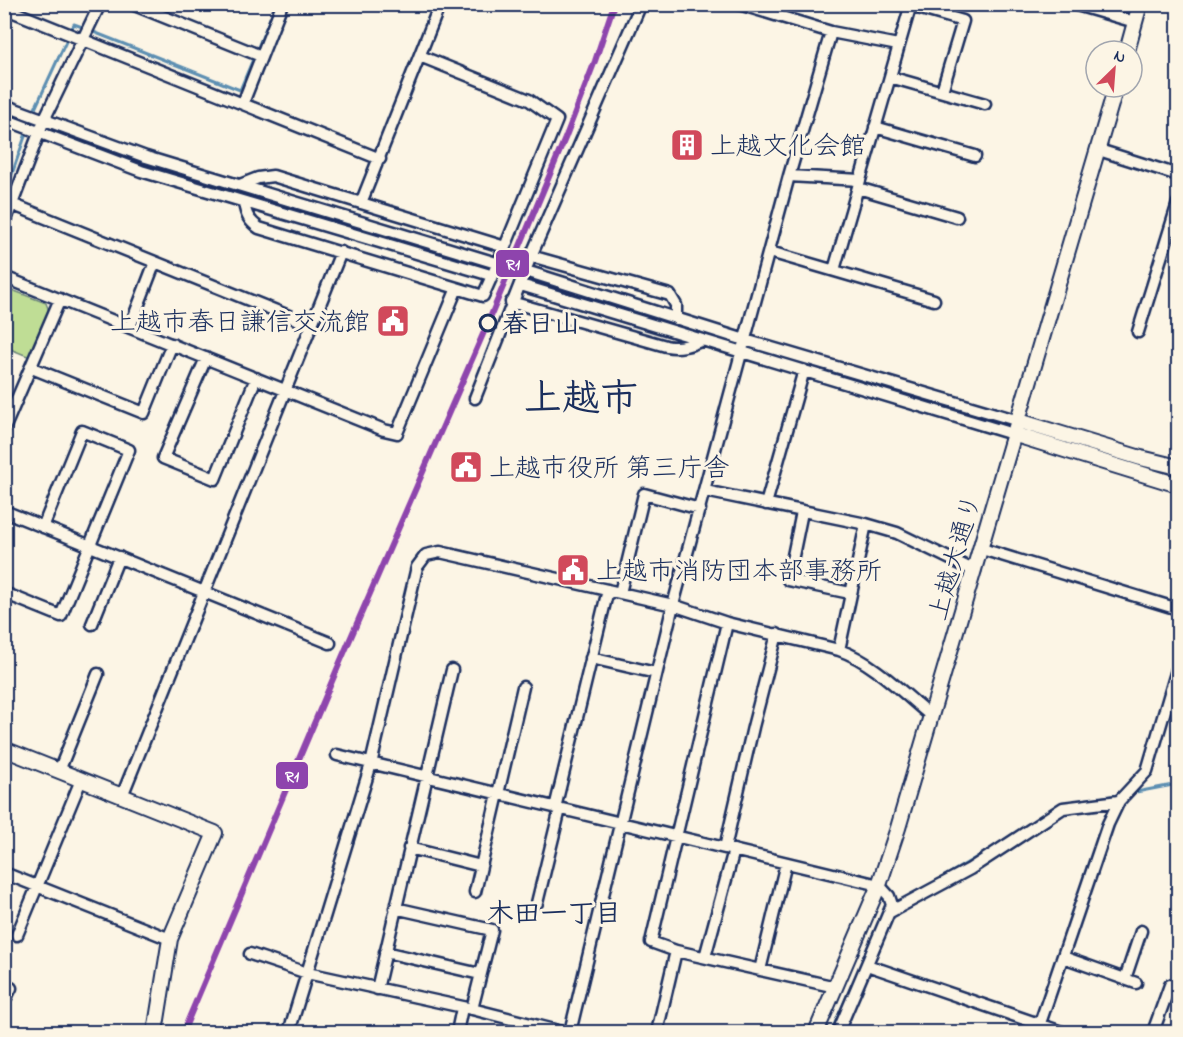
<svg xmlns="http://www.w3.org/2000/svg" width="1183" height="1037" font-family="'Indie Flower','Klee One',sans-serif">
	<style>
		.green { fill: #bfdd95; stroke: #6d867a; stroke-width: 1.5 }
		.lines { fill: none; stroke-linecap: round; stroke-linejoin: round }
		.stream { stroke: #5d8fb2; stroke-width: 3 }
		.minor-tunnel { stroke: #cfcdca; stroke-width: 10; stroke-dasharray: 10 5; stroke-linecap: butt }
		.minor-casing { stroke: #1b2f5e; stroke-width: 15 }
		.major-casing { stroke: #1b2f5e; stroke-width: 18 }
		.minor { stroke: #fcf5e5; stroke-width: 10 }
		.major { stroke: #fcf5e5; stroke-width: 14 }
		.rail-1-casing { stroke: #fcf5e5; stroke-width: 10 }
		.rail-1 { stroke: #8e44ad; stroke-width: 6 }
		.stop-dot { fill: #fcf5e5; stroke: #1b2f5e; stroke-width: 3 }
		.labels { text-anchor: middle; stroke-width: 6; stroke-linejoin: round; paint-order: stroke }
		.poi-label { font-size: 26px; fill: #1b2f5e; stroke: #fcf5e5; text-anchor: start }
		.stop-label { font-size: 26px; font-weight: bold; fill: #1b2f5e; stroke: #fcf5e5; text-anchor: start }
		.street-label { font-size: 26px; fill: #1b2f5e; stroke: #fcf5e5 }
		.neighbourhood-label { font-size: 27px; font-weight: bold; fill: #1b2f5e; stroke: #fcf5e5 }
		.town-label { font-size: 38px; font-weight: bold; fill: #1b2f5e; stroke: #fcf5e5 }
		.line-badge { stroke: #fcf5e5; stroke-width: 2 }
		.badge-label { font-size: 16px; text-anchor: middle; font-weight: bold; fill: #fff }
	</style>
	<rect width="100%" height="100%" fill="#fcf5e5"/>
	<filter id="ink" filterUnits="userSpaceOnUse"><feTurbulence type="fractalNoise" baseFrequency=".0167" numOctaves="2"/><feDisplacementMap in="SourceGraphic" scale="12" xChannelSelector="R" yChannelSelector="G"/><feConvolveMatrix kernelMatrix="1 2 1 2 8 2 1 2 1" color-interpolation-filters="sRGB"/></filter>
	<g filter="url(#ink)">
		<!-- green -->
		<path class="green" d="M4,287l42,16 3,8 -19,46 -25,-10z"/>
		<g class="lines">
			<!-- stream -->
			<path class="stream" d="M70,31l4,-7 11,4
				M91,31l149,59 36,-86
				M33,113l35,-76
				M4,197l27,-78
				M1131,793l47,-9
				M1098,798l20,-3
				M945,876l59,-35
				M831,1032l54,-121"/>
			<!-- minor-tunnel -->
			<path class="minor-tunnel" d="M493,262l36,10
				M487,274l37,12"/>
			<!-- minor casing -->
			<g class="minor-casing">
				<path id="minor" d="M132,4l129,52
					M739,4l92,28 67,13
					M1073,4l62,18
					M911,6l52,15 -21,70
					M4,8l376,151
					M890,77l95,27
					M243,103l39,-99
					M4,105l142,52 347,105
					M4,119l137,52 346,103
					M875,127l100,29
					M1099,150l79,25
					M789,176l71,4
					M240,185l18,-7 15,-2 232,71
					M858,188l99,29
					M4,201l307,124
					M244,203c2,12 5,18 15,25l224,68 22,-49 52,-127 -28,-20 -109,-44
					M361,203l79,-199
					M4,225l40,-105 56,-116
					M770,252l164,48
					M531,256l139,39 6,10v14
					M834,270l77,-266
					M529,272l216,68 274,81
					M4,277l380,153 13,3 60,-145
					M524,286l492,149
					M511,302l155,44c13,3 25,-1 37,-6
					M130,327l25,-65
					M1138,332l40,-129
					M206,358l-43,100 52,21 41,-101
					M32,368l112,45 28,-69
					M475,398l56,-142 110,-252
					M4,429l56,-130
					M705,491l161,33 -27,126
					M766,504l38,-134
					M4,511l326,132
					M802,512l-14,68 62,13
					M866,524l31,9 78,38
					M982,549l196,60
					M4,593l57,23 68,-166 -47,-19 -39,96
					M620,593l24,-99 56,15
					M92,624l27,-67
					M591,658l65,15
					M337,755l542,130 10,11 3,9 -54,127
					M59,771l39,-97
					M122,796l219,-544
					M555,808l53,-218
					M409,848l72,18
					M725,848l28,-121 24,-93
					M4,873l166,66
					M475,892l48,-205
					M537,903l23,-94
					M395,908l97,22 -20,79
					M890,912l80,-43 93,-61 56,-7
					M17,935l64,-155
					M676,951l-25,-9 76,-319
					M385,952l95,22
					M250,954l57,19 165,36 90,23
					M705,957l29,-107
					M1063,957l73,26
					M867,965l195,67
					M760,970l26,-107
					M1125,979l16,-48
					M4,985l7,3 -7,14
					M377,989l75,-319
					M289,1032l82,-268 46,-197 9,-12 14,-3 233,53 54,18 112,27c33,11 65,44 92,66
					M457,1032l5,-24
					M570,1032l103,-427 116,-429 42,-144
					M657,1032l19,-81 160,36
					M1037,1032l71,-208 11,-23 28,-30 31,-105
					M1153,1032l17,-47 8,3"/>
			</g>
			<!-- major casing -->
			<g class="major-casing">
				<path id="major" d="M1127,51l13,-47
					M1019,421l122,37 37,9
					M1016,435l162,50
					M4,749l211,84 -45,106 -15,93
					M816,1032l63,-147 19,-57 218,-741"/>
			</g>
			<!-- minor -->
			<use href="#minor" class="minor"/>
			<!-- major -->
			<use href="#major" class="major"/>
			<!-- rail-1 casing -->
			<g class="rail-1-casing">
				<path id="rail-1" d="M183,1032l158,-372 146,-335 79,-189 29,-75 19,-57"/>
			</g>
			<!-- rail-1 -->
			<use href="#rail-1" class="rail-1"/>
		</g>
	</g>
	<!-- icons -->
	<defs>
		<g id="building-square" transform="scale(1.725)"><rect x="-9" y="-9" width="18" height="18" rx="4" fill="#d1495b" stroke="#fcf5e5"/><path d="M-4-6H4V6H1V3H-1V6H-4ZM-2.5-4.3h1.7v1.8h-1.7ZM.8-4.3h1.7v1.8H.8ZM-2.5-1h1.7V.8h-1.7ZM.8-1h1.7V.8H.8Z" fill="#fff"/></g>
		<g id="civic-square" transform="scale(1.725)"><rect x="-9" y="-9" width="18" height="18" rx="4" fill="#d1495b" stroke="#fcf5e5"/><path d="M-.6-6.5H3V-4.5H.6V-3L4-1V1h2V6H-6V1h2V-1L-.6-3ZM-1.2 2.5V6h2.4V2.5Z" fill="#fff"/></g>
	</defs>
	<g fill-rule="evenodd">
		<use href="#building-square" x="687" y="145"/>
		<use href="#civic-square" x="393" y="321"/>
		<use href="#civic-square" x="466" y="467"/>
		<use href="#civic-square" x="573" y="570"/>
	</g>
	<!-- markers -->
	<circle class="stop-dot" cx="488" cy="323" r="8"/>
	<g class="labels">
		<!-- poi labels -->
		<g class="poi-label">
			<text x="710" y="154">上越文化会館</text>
			<text x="370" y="330" text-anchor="end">上越市春日謙信交流館</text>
			<text x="489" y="476">上越市役所 第三庁舎</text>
			<text x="596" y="579">上越市消防団本部事務所</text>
		</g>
		<!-- stop labels -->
		<g class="stop-label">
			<text x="502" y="332">春日山</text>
		</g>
		<!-- street labels -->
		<g class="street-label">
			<text transform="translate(954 557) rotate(-74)" y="9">上越大通り</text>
		</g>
		<!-- neighbourhood labels -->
		<g class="neighbourhood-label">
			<text x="554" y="922">木田一丁目</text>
		</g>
		<!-- town labels -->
		<g class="town-label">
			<text x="581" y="410">上越市</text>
		</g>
	</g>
	<g class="line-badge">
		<rect x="495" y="249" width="35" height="29" rx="6" fill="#8e44ad"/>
		<rect x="275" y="761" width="34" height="29" rx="6" fill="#8e44ad"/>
	</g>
	<g class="badge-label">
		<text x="513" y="269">R1</text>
		<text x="292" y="781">R1</text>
	</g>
	<!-- margin -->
	<rect width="1183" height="1037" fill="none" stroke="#fcf5e5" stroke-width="24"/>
	<rect x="12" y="12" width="1159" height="1013" fill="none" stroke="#1b2f5e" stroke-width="2" filter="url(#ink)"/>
	<!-- north arrow -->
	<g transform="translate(1114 69) rotate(25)"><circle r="28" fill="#fcf5e5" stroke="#a2a6af" stroke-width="1.5"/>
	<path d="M0-4.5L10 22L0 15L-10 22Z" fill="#d1495b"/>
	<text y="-9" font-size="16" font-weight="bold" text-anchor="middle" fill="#1b2f5e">N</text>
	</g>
</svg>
